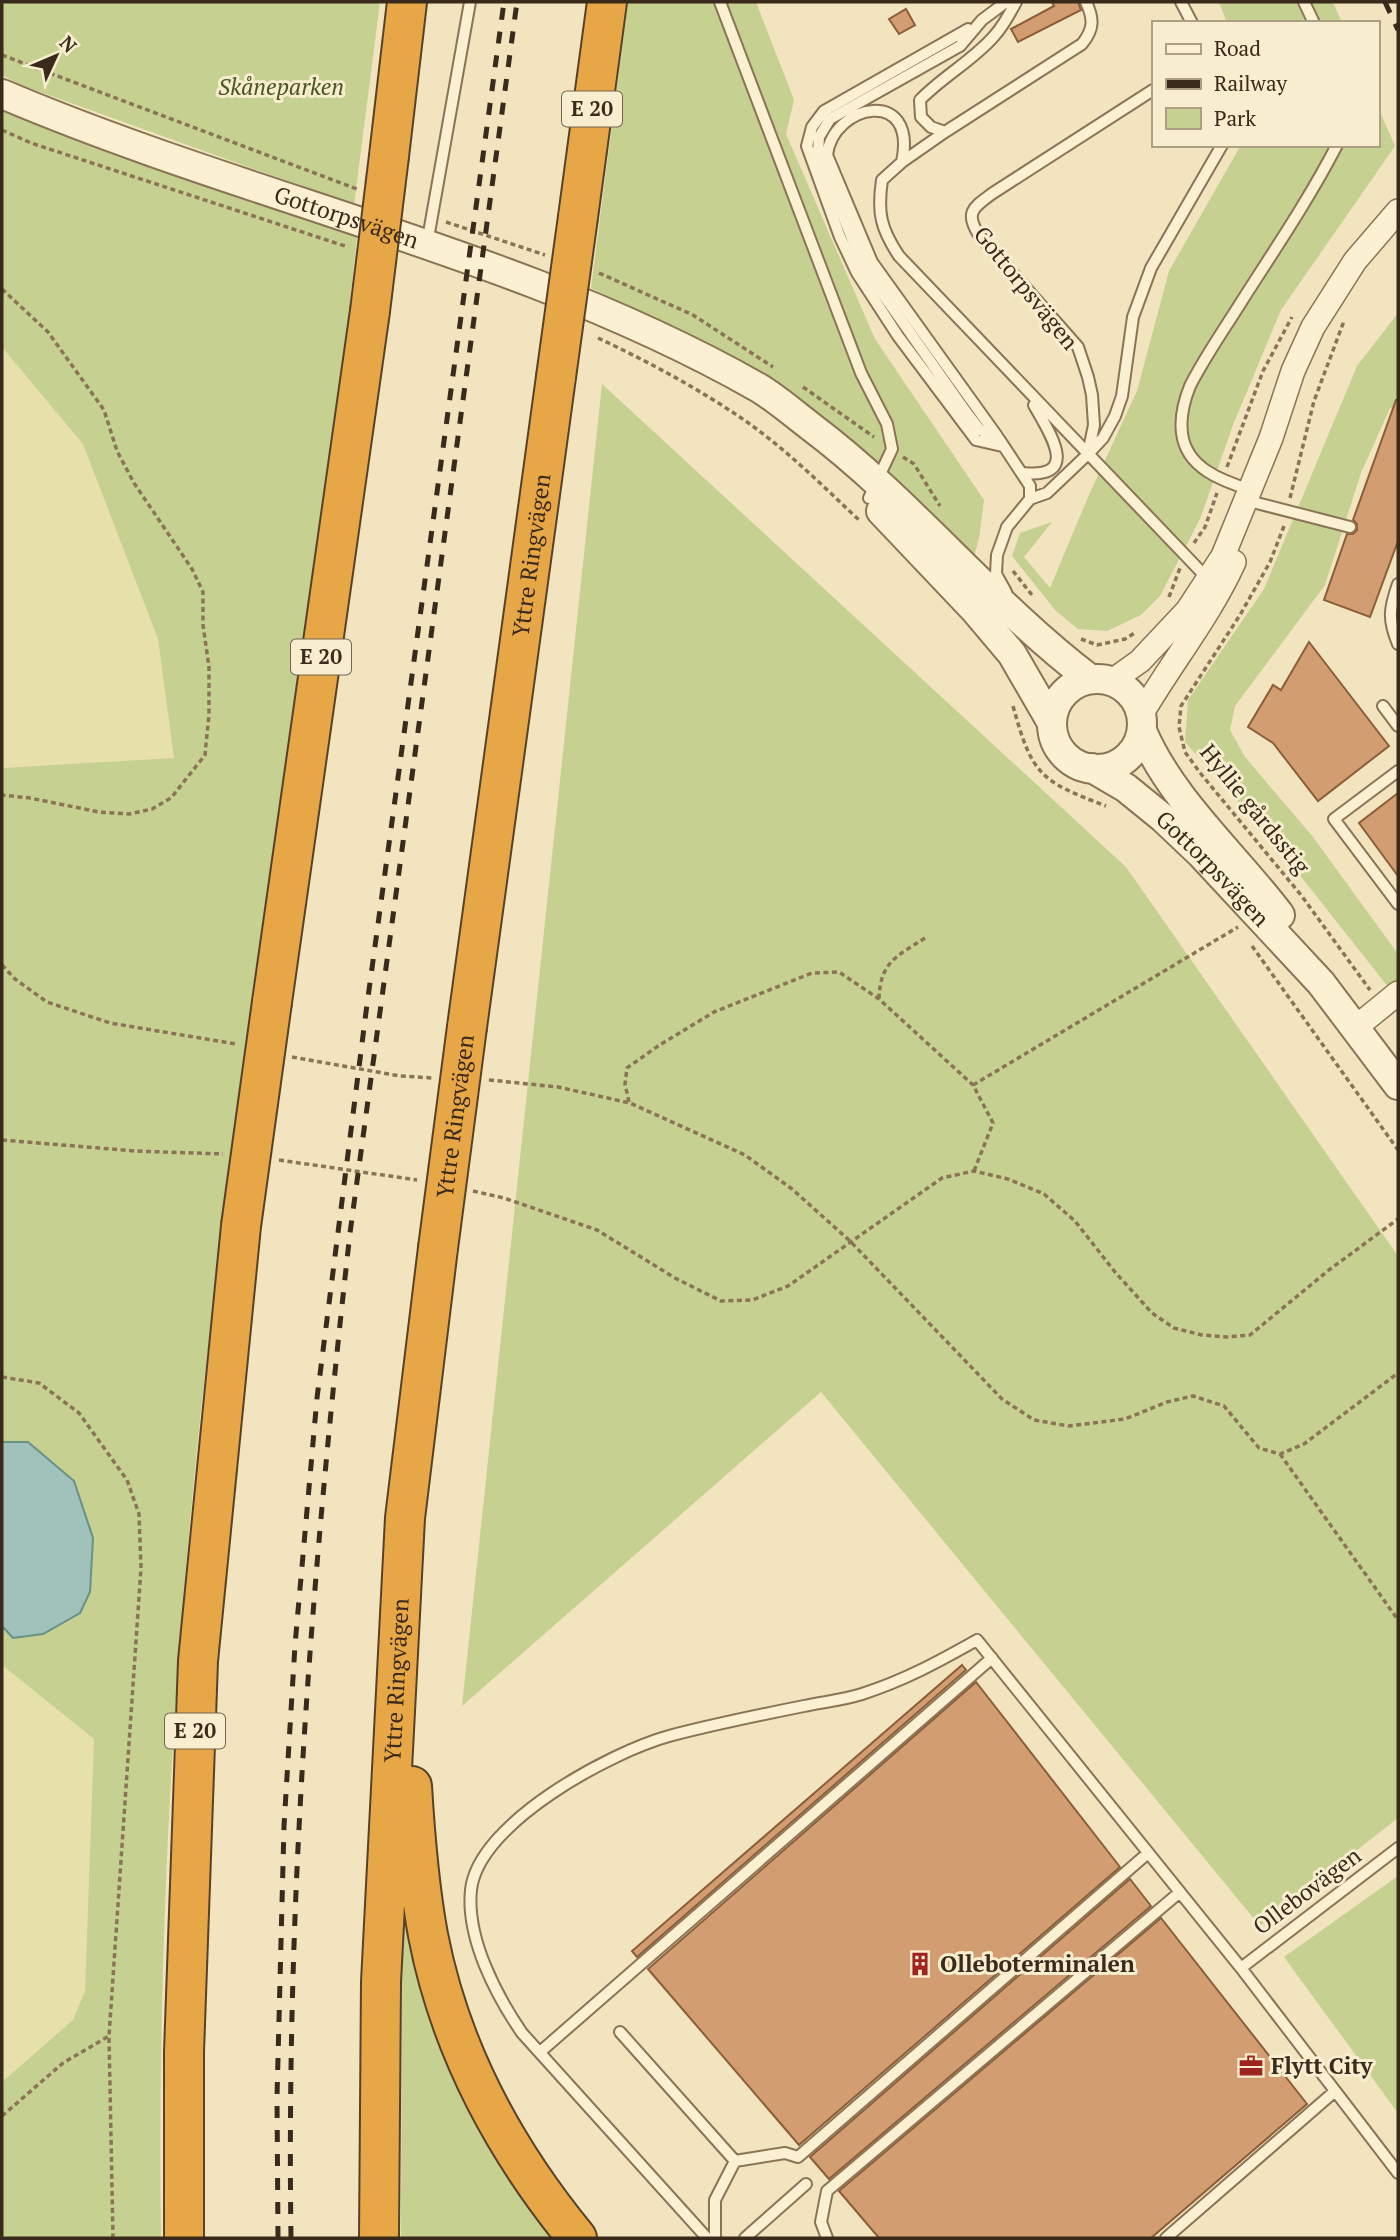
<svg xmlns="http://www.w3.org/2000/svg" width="1400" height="2240" font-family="'PT Serif',serif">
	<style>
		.farmland { fill: #e7e0aa }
		.green { fill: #c6d091 }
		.water { fill: #a1c2ba; stroke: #689188; stroke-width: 2 }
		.building { fill: #d29d70; stroke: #8c5d39; stroke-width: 2 }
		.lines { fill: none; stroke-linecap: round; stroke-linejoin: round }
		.service-casing { stroke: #8b7455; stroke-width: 14 }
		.minor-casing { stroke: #8b7455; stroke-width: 26 }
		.tertiary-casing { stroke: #8b7455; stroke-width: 32 }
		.motorway-casing { stroke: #58412a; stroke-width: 42 }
		.path { stroke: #8b7455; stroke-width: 3.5; stroke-dasharray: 5 3.5; stroke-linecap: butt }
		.service { stroke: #fbf0d1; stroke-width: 10 }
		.minor { stroke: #fbf0d1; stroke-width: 23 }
		.tertiary { stroke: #fbf0d1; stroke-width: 28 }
		.motorway { stroke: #e8a746; stroke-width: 38 }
		.rail { stroke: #392a1b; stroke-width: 5; stroke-dasharray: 12 12; stroke-linecap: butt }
		.motorway-bridge-casing { stroke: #58412a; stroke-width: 42; stroke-linecap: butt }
		.motorway-bridge { stroke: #e8a746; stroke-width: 38 }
		.labels { text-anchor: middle; stroke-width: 6; stroke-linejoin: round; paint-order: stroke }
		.shield { fill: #f8edce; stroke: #726451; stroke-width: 2 }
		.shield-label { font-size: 21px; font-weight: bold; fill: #392a1b }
		.park-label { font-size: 23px; font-style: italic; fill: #475720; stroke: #f8edce }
		.street-label { font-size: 23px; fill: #392a1b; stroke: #f8edce }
		.poi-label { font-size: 23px; font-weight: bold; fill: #392a1b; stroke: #f8edce; text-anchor: start }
	</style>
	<rect width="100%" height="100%" fill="#f1e4be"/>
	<!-- farmland -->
	<path class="farmland" d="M2,347l81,97 75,195 17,120 -173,9z
		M2,1665l92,74 -9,252 -12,29 -71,62z"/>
	<!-- green -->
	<path class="green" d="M2,2h378l-26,203 -333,-120 -19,-10z
		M628,2h128l38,98 -8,34 89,205 109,161 -5,38 -6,23 -279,-222 -103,-51z
		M1219,2h114l9,21h-115z
		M1377,105l18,41 -114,164 -48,115 -33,94 -40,77 -19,19 -34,16 -29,-2 -22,-18 -44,-55 8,-23 32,-11 -28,35 26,31 38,-91 49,-106 32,-120 72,-126h136z
		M2,110l132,51 216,71 7,5 -10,92c-39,284 -82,567 -118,851 -9,77 -20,153 -28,230 -29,273 -44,554 -40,828h-159v-156l71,-62 12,-29 9,-252 -92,-74v-39l11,12 15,-196h-26v-674l172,-10 -16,-119 -75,-195 -81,-97z
		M1398,313v95h-8l-29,65 -36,112 -90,121 -5,24 15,27 68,80 85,117v24l-9,10 -117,-148 -87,-98 3,-42 76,-111 93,-223z
		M602,384l524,483 272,389v562l-138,108 -439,-534 -359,314z
		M405,1857l11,61 149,320h-164l1,-283z
		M1398,1876v237l-114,-156z"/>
	<!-- water -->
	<path class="water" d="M2,1442h26l46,39 19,57 -3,54 -10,21 -37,21 -30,4 -11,-12z"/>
	<!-- building -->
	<path class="building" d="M1052,2h26l3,8 -63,32 -7,-13 43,-23z
		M906,9l9,16 -16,9 -10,-15z
		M1396,400h2v141l-28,76 -46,-17 23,-66h6l4,-4v-6l-4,-4z
		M1309,642l80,104 -71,55 -45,-58 -25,-16 25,-42 8,5z
		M1398,793v83l-39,-53z
		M962,1665l4,5 -329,287 -5,-6z
		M976,1682l144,185 -321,278 -151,-176z
		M1130,1879l21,27 -322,273 -19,-22z
		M1161,1918l146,186 -156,134h-272l-40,-47z"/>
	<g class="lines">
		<!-- service casing -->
		<g class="service-casing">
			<path id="service" d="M720,2l141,371 26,51 5,25 -23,49
				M1006,2l-24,18 -22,26 -130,73 -11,18 -1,16 45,113 103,146 14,18 19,9 31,47v13l-23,28 -10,28 -1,19 10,18
				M1086,2c8,17 8,27 -4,42l-137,88 -43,30 -20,18c-5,33 -1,49 17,76l309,323
				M1181,2l11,21
				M1304,2l10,21
				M968,29l-144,82 -12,16 -5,19 33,91 17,36 41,63 78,104 26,6
				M945,132l-14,-5 -10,-10 -1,-17c23,-24 54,-40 75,-65 9,-10 15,-22 21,-33
				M902,162c16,-76 -69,-58 -75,-7l45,107 125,174
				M427,244l43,-242
				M1088,454l6,-29 -2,-30 -4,-18 -10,-30 -99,-112c-15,-23 -5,-28 14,-42l160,-103
				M1023,473c59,6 26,-41 11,-68
				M1251,490c-29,-9 -65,-22 -69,-57 -2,-15 2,-32 8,-47 14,-28 33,-55 50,-82 33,-52 68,-103 97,-159
				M1030,499l17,-6 41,-39 15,-16 12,-22 7,-20 11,-79 18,-49 71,-123
				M1245,500l105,27
				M1398,584c-9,25 -10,36 0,60
				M1383,706l15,20
				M1398,771l-64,48 64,85
				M1241,1968l157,-120
				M620,2032l115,129 -20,39v38
				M540,2052l452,-394
				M735,2161l50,-8 13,4 350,-304
				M707,2238l-185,-205c-26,-38 -56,-95 -51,-143 7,-67 140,-138 198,-154 45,-12 90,-21 135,-30 19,-4 39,-6 58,-12 43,-14 76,-32 115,-54l264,328 157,205
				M745,2238l61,-54
				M827,2238l-6,-16 6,-31 353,-299
				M1166,2238l168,-146"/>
		</g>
		<!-- minor casing -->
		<g class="minor-casing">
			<path id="minor" d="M1112,681l28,-20 47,-50 36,-55 48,-118 22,-67 20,-44 42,-66 43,-50
				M1141,715c30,-52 68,-98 93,-153
				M1355,1028l43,-35"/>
		</g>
		<!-- tertiary casing -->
		<g class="tertiary-casing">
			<g id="tertiary">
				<path id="s1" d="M2,94c249,106 520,159 757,294 18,11 34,25 51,38 101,76 180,177 280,253"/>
				<path d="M881,511l93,98 38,45 40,69"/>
				<circle cx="1097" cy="724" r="45"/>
				<path d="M1142,731c30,70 92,123 138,184"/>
				<path id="s2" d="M1092,768l34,20 37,30 38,36 120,129 77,102"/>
			</g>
		</g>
		<!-- motorway casing -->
		<g class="motorway-casing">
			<g id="motorway">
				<path d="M389,156l18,-154"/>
				<path d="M578,217l29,-215"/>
				<path d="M272,1002l98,-691"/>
				<path id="s3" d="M467,1027l89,-650"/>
				<path d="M412,1786c3,50 7,100 16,149 22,114 76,214 149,303"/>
				<path d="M184,2238v-186l14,-391 43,-435"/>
				<path id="s4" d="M379,2238l2,-256 24,-464 33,-270"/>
			</g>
		</g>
		<!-- path -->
		<path class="path" d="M2,55l355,134
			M2,130l29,13 317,104
			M446,222l99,33
			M599,273l94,42 80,52
			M2,289l46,43 56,78 13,41 17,32 58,86 11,23v33l6,42v47l-4,41 -34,43 -19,11 -23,5 -30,-2 -69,-14 -28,-3
			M598,338c51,24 103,52 149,84 41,29 77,65 113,99
			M803,387l71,50
			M903,457l11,7 26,42
			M1227,467l36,-96 29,-54
			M1290,498l24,-97 30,-80
			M1284,526l-14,36 -30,53 -59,91 -2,21 6,25 16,22 100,121 69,95
			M1194,543l11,-16 12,-34
			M1013,571l19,24
			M1169,597l11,-29
			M1081,639l16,6 28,-6 11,-7
			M1013,706c19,69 27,75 93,100
			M1252,946l146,204
			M2,965l13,14 32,23 63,21 126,21
			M879,999c1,-37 18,-43 46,-61
			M292,1057l108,19 33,2
			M489,1080l69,7 72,16 115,52 47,34 58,52 152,158 32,21 35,6 56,-7 42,-17 26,-6 31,10 35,42 21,6 24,-10 94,-71
			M973,1085l265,-158
			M629,1102l-4,-18 2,-16 31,-22 56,-34 98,-39 27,-1 40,27 94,86 20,38 -19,48
			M2,1140l133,11 88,3
			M279,1160l138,20
			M473,1191l31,7 93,32 78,48 46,23 31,-1 36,-14 154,-108 32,-7 34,8 36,15 31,27 40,51 37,41 22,15 28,7 25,2 23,-2 79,-65 69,-51
			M2,1377l37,6 40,30 48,67 12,34 2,54 -32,468 4,202
			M1280,1454l118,166
			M2,2116l61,-53 46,-27"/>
		<!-- service -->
		<use href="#service" class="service"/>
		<!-- minor -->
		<use href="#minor" class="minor"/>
		<!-- tertiary -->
		<use href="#tertiary" class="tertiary"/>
		<!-- motorway -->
		<use href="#motorway" class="motorway"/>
		<!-- rail -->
		<path class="rail" d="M1385,2l13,28
			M278,2238l-1,-141 7,-271 11,-181 22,-247 49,-386 138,-1010
			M291,2238c-5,-339 21,-668 59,-1005l167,-1231"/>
		<!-- motorway-bridge casing -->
		<g class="motorway-bridge-casing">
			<g id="motorway-bridge">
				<path d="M370,311l19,-155"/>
				<path d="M556,377l22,-160"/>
				<path d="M241,1226l31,-224"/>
				<path id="s5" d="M438,1248l29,-221"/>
			</g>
		</g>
		<!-- motorway-bridge -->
		<use href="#motorway-bridge" class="motorway-bridge"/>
	</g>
	<!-- icons -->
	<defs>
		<g id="building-bare" transform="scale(1.89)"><path d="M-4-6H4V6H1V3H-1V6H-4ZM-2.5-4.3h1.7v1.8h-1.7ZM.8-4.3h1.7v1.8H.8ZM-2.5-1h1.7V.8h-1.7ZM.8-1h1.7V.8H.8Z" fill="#9e2420" stroke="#f8edce" stroke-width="2.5" paint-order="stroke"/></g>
		<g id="office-bare" transform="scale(1.89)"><path d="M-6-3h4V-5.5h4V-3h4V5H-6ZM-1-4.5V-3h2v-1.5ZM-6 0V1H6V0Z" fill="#9e2420" stroke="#f8edce" stroke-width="2.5" paint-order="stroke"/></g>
	</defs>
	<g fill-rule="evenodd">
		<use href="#building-bare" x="920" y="1964"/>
		<use href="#office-bare" x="1251" y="2066"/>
	</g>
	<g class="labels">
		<!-- shield labels -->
		<g class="shield">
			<rect x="562" y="91.5" width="60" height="35" rx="5"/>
			<rect x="291" y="639.5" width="60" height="35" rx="5"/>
			<rect x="165" y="1713.5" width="60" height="35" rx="5"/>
		</g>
		<g class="shield-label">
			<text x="592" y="116">E 20</text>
			<text x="321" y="664">E 20</text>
			<text x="195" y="1738">E 20</text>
		</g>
		<!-- park labels -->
		<g class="park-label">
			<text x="281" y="95">Skåneparken</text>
		</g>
		<!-- street labels -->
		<g class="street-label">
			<text dy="8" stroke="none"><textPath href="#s1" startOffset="366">Gottorpsvägen</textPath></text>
			<text transform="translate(1026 288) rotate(51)" y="8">Gottorpsvägen</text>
			<text dy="8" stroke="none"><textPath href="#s3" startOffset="476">Yttre Ringvägen</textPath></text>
			<text transform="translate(1255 809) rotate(51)" y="8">Hyllie gårdsstig</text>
			<text dy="8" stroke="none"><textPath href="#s2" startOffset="158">Gottorpsvägen</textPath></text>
			<text dy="8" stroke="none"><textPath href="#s5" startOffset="133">Yttre Ringvägen</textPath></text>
			<text dy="8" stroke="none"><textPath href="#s4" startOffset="558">Yttre Ringvägen</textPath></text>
			<text transform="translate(1307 1891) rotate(-37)" y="8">Ollebovägen</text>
		</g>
		<!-- poi labels -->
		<g class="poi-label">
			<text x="940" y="1972">Olleboterminalen</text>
			<text x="1271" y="2074">Flytt City</text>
		</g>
	</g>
	<!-- border -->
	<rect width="1400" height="2240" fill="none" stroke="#392a1b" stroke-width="7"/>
	<!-- legend -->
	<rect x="1152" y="21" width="228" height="126" fill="#f8edce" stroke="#ac9f86" stroke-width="2"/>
	<rect x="1166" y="44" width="35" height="10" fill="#fbf0d1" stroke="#ac9f86" stroke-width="2"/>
	<text x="1214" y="56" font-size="21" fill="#392a1b">Road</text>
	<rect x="1166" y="79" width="35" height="10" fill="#392a1b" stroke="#ac9f86" stroke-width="2"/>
	<text x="1214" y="91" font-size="21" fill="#392a1b">Railway</text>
	<rect x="1166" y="108" width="35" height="21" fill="#c6d091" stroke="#ac9f86" stroke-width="2"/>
	<text x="1214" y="126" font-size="21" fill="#392a1b">Park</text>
	<!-- north arrow -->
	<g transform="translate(56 56) rotate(46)" stroke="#f8edce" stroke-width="5" paint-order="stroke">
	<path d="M0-5L12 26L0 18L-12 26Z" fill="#392a1b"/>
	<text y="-10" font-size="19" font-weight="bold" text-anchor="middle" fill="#392a1b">N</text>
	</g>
</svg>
